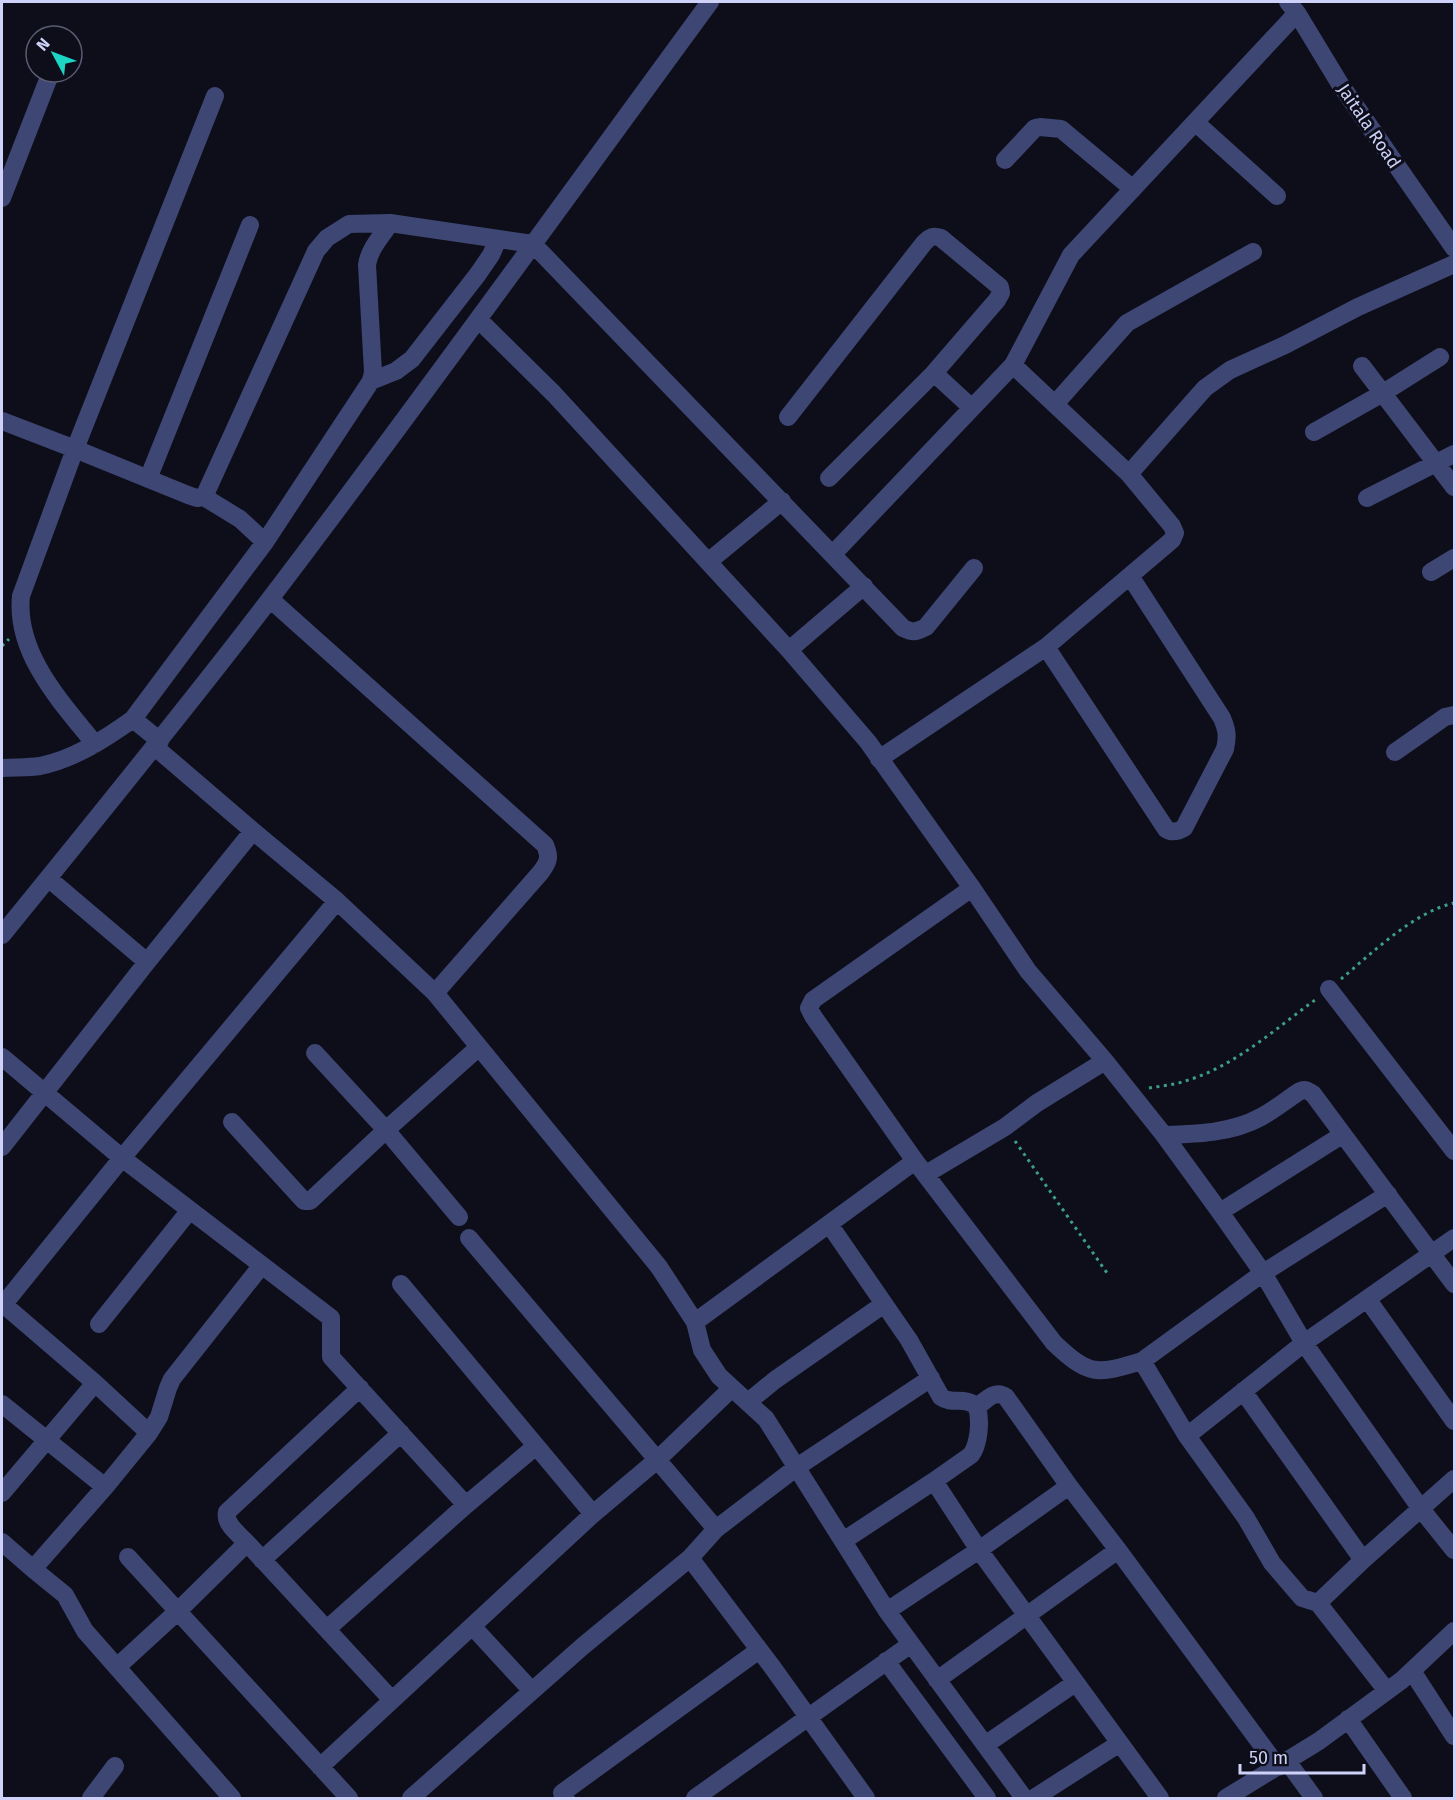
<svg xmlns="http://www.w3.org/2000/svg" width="1456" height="1800" font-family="'Fira Sans',sans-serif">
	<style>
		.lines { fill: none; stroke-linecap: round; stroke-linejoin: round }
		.path { stroke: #3c9e86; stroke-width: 3; stroke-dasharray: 3 4.5; stroke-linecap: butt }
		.minor { stroke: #3e4673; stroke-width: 18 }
		.labels { text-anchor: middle; stroke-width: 6; stroke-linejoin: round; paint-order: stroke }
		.street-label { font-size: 18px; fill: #ced1f8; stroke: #0d0e1a }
	</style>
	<rect width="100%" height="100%" fill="#0d0e1a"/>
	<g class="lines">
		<!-- path -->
		<path class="path" d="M2,646l7,-7
			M1341,979c31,-26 73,-67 113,-76
			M1149,1088c12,-2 25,-3 36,-7 49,-14 90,-52 130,-81
			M1015,1141l92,132"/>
		<!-- minor -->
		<path class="minor" d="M1288,2l9,11 43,71 114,164
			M1195,122l82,74
			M1005,160l30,-32 5,-1 21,2 72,60
			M2,198l49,-126
			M1013,365l58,-110 226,-242
			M1362,366l92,121
			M371,381l25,-10 16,-12 66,-85 13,-19 7,-16
			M1055,404l72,-81 126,-71
			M788,417l136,-174c6,-6 9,-8 17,-5l59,49 1,6 -4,7 -63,73
			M2,421l73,28 113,46 9,3 7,-1 112,-246 11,-13 22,-14 41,-1 143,21 370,384c10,5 13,4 23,-1l48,-59
			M1314,432l69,-39 57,-36
			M1129,474l76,-86 25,-18 55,-25 73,-38 96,-43
			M829,478l105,-105 38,35
			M148,479l102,-254
			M204,497l36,22 25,23
			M1367,498l87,-44
			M833,554l180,-189 116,109 43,52 3,7 -3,7 -126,107 -167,112
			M708,562l74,-61
			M1431,572l23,-14
			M270,599l275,246c5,12 4,16 -4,27l-106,121
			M1046,647l120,182c6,4 11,3 18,-1l41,-79c3,-13 2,-19 -3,-31l-92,-142
			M789,650l75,-64
			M133,719l27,22
			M95,744c-33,-41 -80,-90 -74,-148l54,-147 140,-353
			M155,747l98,84 84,70 98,92 224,274 36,55 220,-161 -102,-145 -4,-8 4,-8 159,-112 -104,-146 -79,-92 -235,-256 -76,-75
			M1395,752l50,-35 9,-2
			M2,768c12,-1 26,0 38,-2 34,-7 65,-27 93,-47l132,-177 106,-161 2,-9 -6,-107c2,-16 15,-29 23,-42
			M48,878l99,84
			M972,888l56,83 77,90 59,74 56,77 43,61 41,70 117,166 33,41
			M2,935c90,-111 181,-222 268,-336 150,-197 294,-398 440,-597
			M1329,989l125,162
			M315,1053l71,77 73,87
			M2,1057l120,101 215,-257
			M232,1122l72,79h6l76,-71 93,-83
			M1164,1135c33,-1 68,-2 97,-18 13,-7 24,-16 36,-24 7,-5 10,-3 16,1l141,190
			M2,1147l145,-185 106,-131
			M915,1161l139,182c35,33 42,32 88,18
			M926,1174l79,-47 32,-24 68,-42
			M1220,1212l122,-77
			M829,1224l80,116 32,57c11,8 25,-1 36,10 4,14 2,37 -6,48l-37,26
			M469,1238l247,291 -26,29 83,110 93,130
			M401,1284l192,230 64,-54 75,-72
			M1368,1300l86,121
			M2,1303l93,80 54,50 -44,54 -72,82 32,26 20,36 147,167
			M3,1305l119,-147 209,160v39l135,148
			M695,1322l7,28 17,26 47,43 121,192 137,187
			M99,1324l91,-114
			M1243,1391l120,169 -45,43 69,88
			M748,1402l27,-22 109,-76
			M2,1404l103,83
			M977,1407c9,-7 18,-18 29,-10l63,89 49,64 160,217
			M149,1433l10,-16 9,-29 4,-9 90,-114
			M1187,1436l-45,-75 121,-88 125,-79
			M2,1493l93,-110
			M716,1529l81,-62 134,-89
			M843,1541l91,-60 45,69 181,248
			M2,1542l31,27
			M247,1543c-8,-9 -23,-19 -20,-31l133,-124
			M128,1557l221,241
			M262,1560l139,-127
			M1363,1560l91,-81
			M1318,1603l-16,-5 -30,-35 -26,-45 -59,-82 117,-93 150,-105
			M887,1611l92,-61 90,-64
			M472,1626l60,65
			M327,1629l139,-124 70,-59
			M886,1661l101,137
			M117,1667l61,-56 69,-68 145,157
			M1412,1671l42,65
			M937,1680l181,-130
			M1348,1719l55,79
			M985,1745l90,-62
			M1287,1761l27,37
			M320,1767l273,-253
			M91,1798l24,-32
			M411,1798l172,-152 107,-88
			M566,1798l-4,-5 197,-143
			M695,1798l216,-154
			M1034,1798l86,-55
			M1226,1798l93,-57 83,-61 52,-49"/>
	</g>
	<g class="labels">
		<!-- street labels -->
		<g class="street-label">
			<text transform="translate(1369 126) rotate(56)" y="6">Jaitala Road</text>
		</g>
	</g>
	<!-- border -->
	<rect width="1456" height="1800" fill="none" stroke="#ced1f8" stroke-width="6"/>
	<!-- north arrow -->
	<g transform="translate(54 54) rotate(311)"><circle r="28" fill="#0d0e1a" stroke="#5a5c73" stroke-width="1.5"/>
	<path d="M0-4.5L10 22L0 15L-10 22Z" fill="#1dd5c4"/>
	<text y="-9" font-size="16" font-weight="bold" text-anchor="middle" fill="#ced1f8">N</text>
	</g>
	<!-- scale -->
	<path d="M1240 1764v9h124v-9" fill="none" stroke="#ced1f8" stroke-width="3"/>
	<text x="1249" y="1764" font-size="18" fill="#ced1f8" stroke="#0d0e1a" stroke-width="4.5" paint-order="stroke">50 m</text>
</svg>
